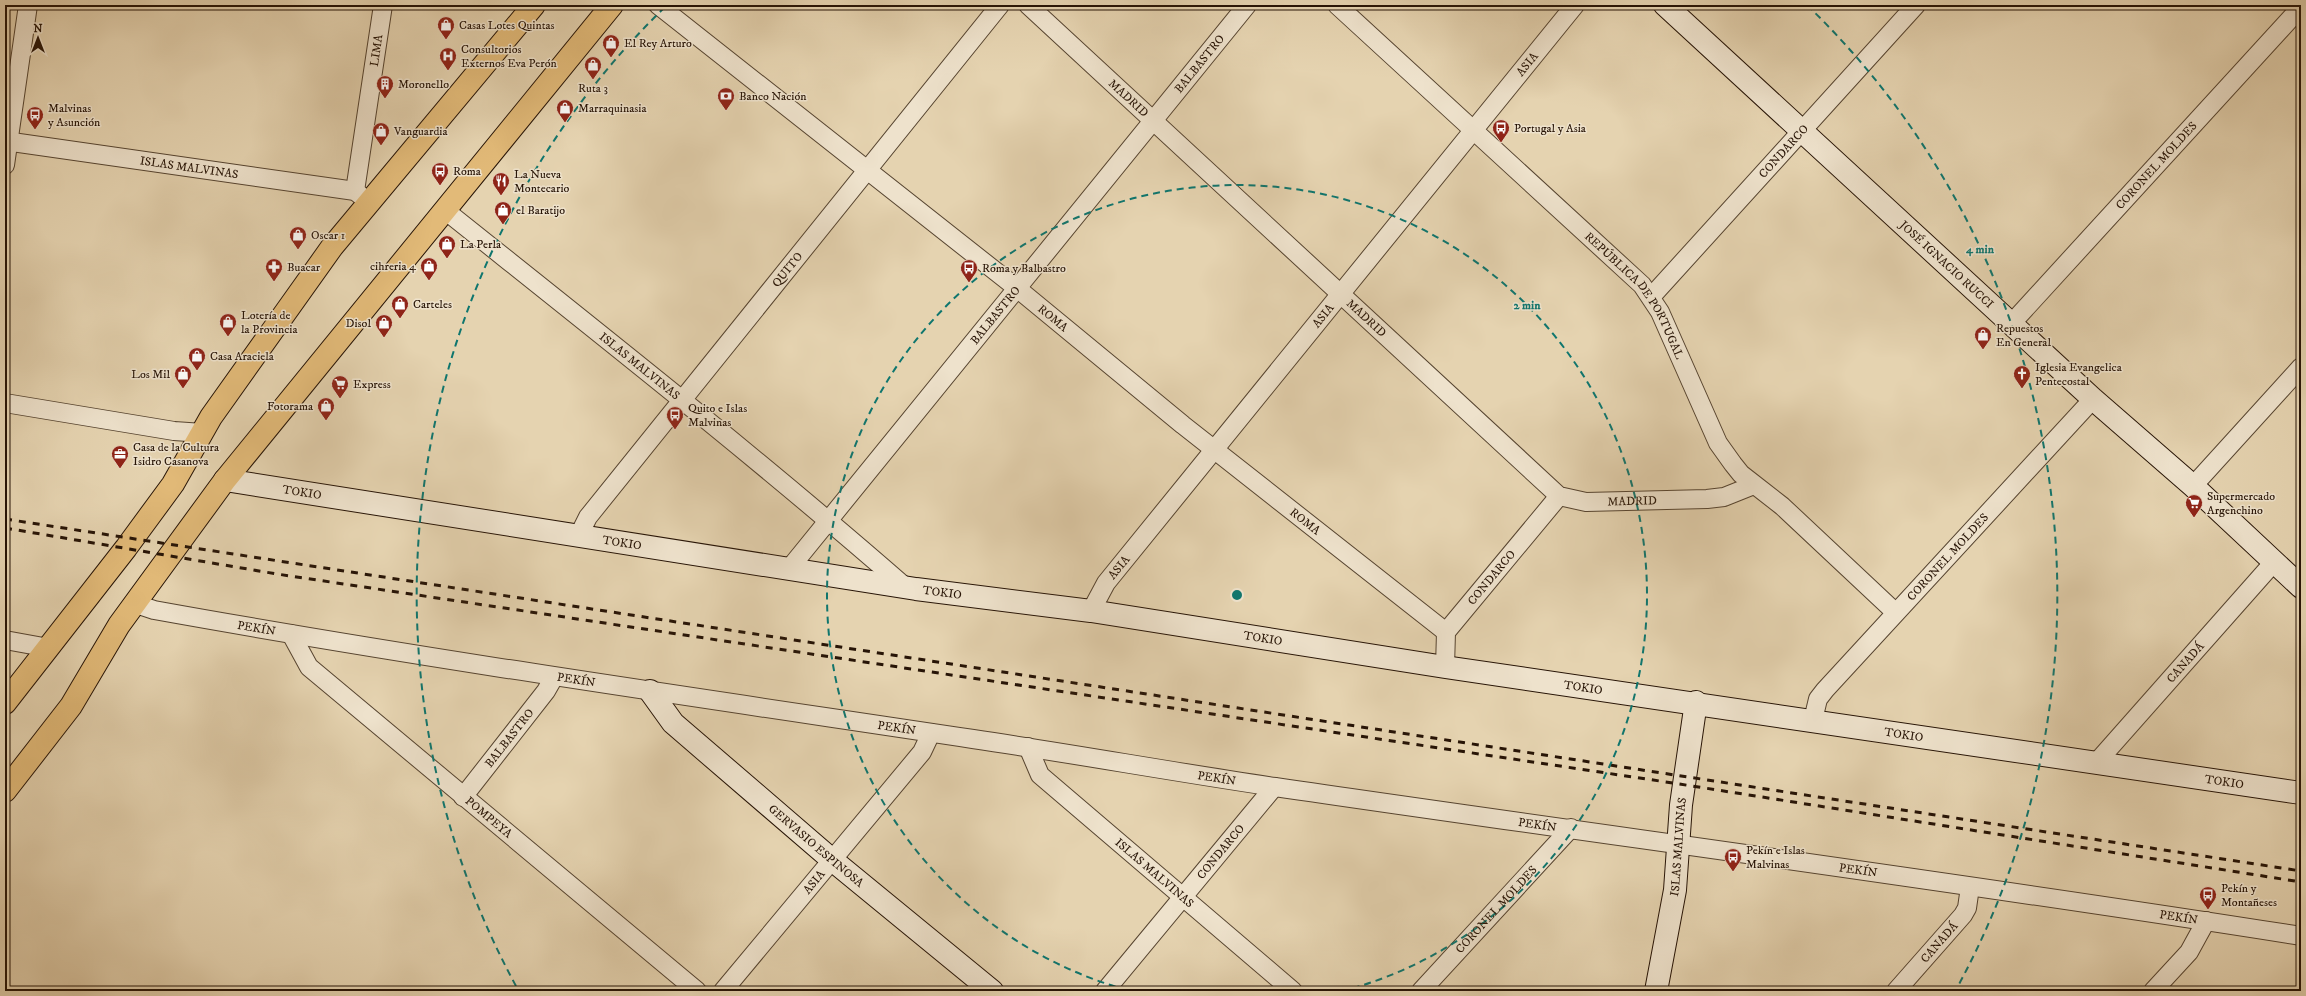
<svg xmlns="http://www.w3.org/2000/svg" width="2306" height="996" font-family="'IM FELL DW Pica',serif">
	<style>
		.lines { fill: none; stroke-linecap: round; stroke-linejoin: round }
		.street-casing { stroke: #564430; stroke-width: 20 }
		.secondary-casing { stroke: #271406; stroke-width: 24 }
		.highway-casing { stroke: #271406; stroke-width: 24 }
		.street { stroke: #eee2cc; stroke-width: 18 }
		.secondary { stroke: #eee2cc; stroke-width: 22 }
		.highway { stroke: #e2ba78; stroke-width: 22 }
		.rail { stroke: #271406; stroke-width: 3; stroke-dasharray: 7 7; stroke-linecap: butt }
		.ring { fill: none; stroke: #0f766e; stroke-width: 2; stroke-dasharray: 7 5 }
		.labels { text-anchor: middle; stroke-width: 3; stroke-linejoin: round; paint-order: stroke }
		.poi-label { font-size: 12px; fill: #271406; stroke: #eee2cc; text-anchor: start }
		.street-label { font-size: 12px; fill: #271406; stroke: #eee2cc }
		.centre { fill: #0f766e; stroke: #eee2cc; stroke-width: 2 }
		.ring-label { font-size: 12px; text-anchor: middle; font-weight: bold; fill: #0f766e; stroke: #eee2cc; stroke-width: 3; stroke-linejoin: round; paint-order: stroke }
	</style>
	<rect width="100%" height="100%" fill="#e5d3b0"/>
	<filter id="stains"><feTurbulence type="fractalNoise" baseFrequency=".005" numOctaves="4"/><feColorMatrix values="0 0 0 0 .2 0 0 0 0 .09 0 0 0 0 .02 0 0 0 .5 -.17"/></filter>
	<radialGradient id="worn" r=".72"><stop offset=".6" stop-color="#630" stop-opacity="0"/><stop offset="1" stop-color="#630" stop-opacity=".3"/></radialGradient>
	<g class="lines">
		<!-- street casing -->
		<g class="street-casing">
			<g id="street">
				<path id="s1" d="M658,5l360,284 165,136 263,207"/>
				<path id="s2" d="M1028,5l531,491 27,6 121,-3 17,-2 30,-12"/>
				<path id="s3" d="M1337,5l305,280 18,27 58,131 15,21 8,10 41,32 113,106"/>
				<path id="s4" d="M5,141l350,50 15,12"/>
				<path d="M5,165l23,-160"/>
				<path id="s5" d="M355,191l28,-186"/>
				<path id="s6" d="M446,211c154,123 309,245 457,374"/>
				<path id="s7" d="M1651,297l265,-292"/>
				<path id="s8" d="M2011,324l290,-317"/>
				<path d="M5,403l169,28 29,2"/>
				<path d="M2193,486l108,-119"/>
				<path id="s9" d="M578,537l10,-20 412,-512"/>
				<path id="s10" d="M789,569l458,-564"/>
				<path id="s11" d="M136,604l18,6c272,49 546,88 819,129 101,15 201,33 302,48 342,50 685,95 1026,149"/>
				<path id="s12" d="M1091,611l15,-28 469,-578"/>
				<path id="s13" d="M291,634l18,33 388,324"/>
				<path d="M5,640l44,8"/>
				<path id="s14" d="M1445,667l1,-35 113,-136"/>
				<path id="s15" d="M1813,720l5,-21 7,-9 268,-291"/>
				<path id="s16" d="M1028,747l12,28 253,216"/>
				<path id="s17" d="M2097,762l177,-200"/>
				<path id="s18" d="M463,797l83,-106 8,-14"/>
				<path id="s19" d="M723,991l199,-239 9,-19"/>
				<path id="s20" d="M1105,991l169,-204"/>
				<path id="s21" d="M1421,991l150,-163"/>
				<path id="s22" d="M1896,991l67,-76 4,-7 3,-21"/>
				<path d="M2153,991l36,-39 17,-31"/>
			</g>
		</g>
		<!-- secondary casing -->
		<g class="secondary-casing">
			<g id="secondary">
				<path id="s23" d="M1665,5l428,394 100,87 108,101"/>
				<path id="s24" d="M225,480l691,109 175,22 354,56 856,126"/>
				<path id="s25" d="M650,691l23,32 158,136 161,132"/>
				<path id="s26" d="M1656,991l19,-101 6,-85 15,-103"/>
			</g>
		</g>
		<!-- highway casing -->
		<g class="highway-casing">
			<path id="highway" d="M5,703l121,-155 47,-64 38,-67 121,-170 202,-242
				M5,791l66,-85 48,-81 106,-145 387,-475"/>
		</g>
		<!-- street -->
		<use href="#street" class="street"/>
		<!-- secondary -->
		<use href="#secondary" class="secondary"/>
		<!-- highway -->
		<use href="#highway" class="highway"/>
		<!-- rail -->
		<path class="rail" d="M5,519l2296,352
			M5,528l272,46 1396,209 628,99"/>
	</g>
	<!-- distance rings -->
	<g class="ring">
		<path d="M1127 990A410 410 0 1 1 1347 990"/>
		<path d="M516 986A820 820 0 0 1 667 5M1807 5A820 820 0 0 1 1958 986"/>
	</g>
	<!-- icons -->
	<defs>
		<g id="shop-pin" transform="scale(0.9)"><path d="M0 17L-7.5 6A9.5 9.5 0 1 1 7.5 6Z" fill="#8f2418" stroke="#eee2cc"/><path d="M-5-2.5h2.3a2.7 3.5 0 0 1 5.4 0H5L5.5 6h-11ZM-1.5-2.5h3a1.5 2.3 0 0 0-3 0Z" fill="#fff"/></g>
		<g id="hospital-pin" transform="scale(0.9)"><path d="M0 17L-7.5 6A9.5 9.5 0 1 1 7.5 6Z" fill="#8f2418" stroke="#eee2cc"/><path d="M-5-5h3v3.5h4V-5h3V5h-3V1.5h-4V5h-3Z" fill="#fff"/></g>
		<g id="building-pin" transform="scale(0.9)"><path d="M0 17L-7.5 6A9.5 9.5 0 1 1 7.5 6Z" fill="#8f2418" stroke="#eee2cc"/><path d="M-4-6H4V6H1V3H-1V6H-4ZM-2.5-4.3h1.7v1.8h-1.7ZM.8-4.3h1.7v1.8H.8ZM-2.5-1h1.7V.8h-1.7ZM.8-1h1.7V.8H.8Z" fill="#fff"/></g>
		<g id="bank-pin" transform="scale(0.9)"><path d="M0 17L-7.5 6A9.5 9.5 0 1 1 7.5 6Z" fill="#8f2418" stroke="#eee2cc"/><path d="M-6-4H6V4H-6ZM0-2.3a2.3 2.3 0 1 0 0 4.6a2.3 2.3 0 1 0 0-4.6Z" fill="#fff"/></g>
		<g id="bus-pin" transform="scale(0.9)"><path d="M0 17L-7.5 6A9.5 9.5 0 1 1 7.5 6Z" fill="#8f2418" stroke="#eee2cc"/><path d="M-5-6H5V4H4V6H2V4H-2V6H-4V4H-5ZM-3.5-4V0h7V-4ZM-3.5 1.2v1.5H-2V1.2ZM2 1.2v1.5H3.5V1.2Z" fill="#fff"/></g>
		<g id="restaurant-pin" transform="scale(0.9)"><path d="M0 17L-7.5 6A9.5 9.5 0 1 1 7.5 6Z" fill="#8f2418" stroke="#eee2cc"/><path d="M-5-6h1v4h1v-4h1v4h1v-4h1v5L-1.5 .5V6h-2V.5L-5-1ZM5-6V6H3V1.5H1.5Q1.5-4 5-6Z" fill="#fff"/></g>
		<g id="pharmacy-pin" transform="scale(0.9)"><path d="M0 17L-7.5 6A9.5 9.5 0 1 1 7.5 6Z" fill="#8f2418" stroke="#eee2cc"/><path d="M-2-6h4v4h4v4h-4v4h-4v-4h-4v-4h4Z" fill="#fff"/></g>
		<g id="church-pin" transform="scale(0.9)"><path d="M0 17L-7.5 6A9.5 9.5 0 1 1 7.5 6Z" fill="#8f2418" stroke="#eee2cc"/><path d="M-1.2-6h2.4v3.5h3.3v2.4h-3.3V6h-2.4V-.1h-3.3v-2.4h3.3Z" fill="#fff"/></g>
		<g id="supermarket-pin" transform="scale(0.9)"><path d="M0 17L-7.5 6A9.5 9.5 0 1 1 7.5 6Z" fill="#8f2418" stroke="#eee2cc"/><path d="M-6-5.5h2.5l.6 2H6L4.5 2H-2.5L-4.4-4H-6ZM-1.5 3.2a1.3 1.3 0 1 0 .1 0ZM3 3.2a1.3 1.3 0 1 0 .1 0Z" fill="#fff"/></g>
		<g id="office-pin" transform="scale(0.9)"><path d="M0 17L-7.5 6A9.5 9.5 0 1 1 7.5 6Z" fill="#8f2418" stroke="#eee2cc"/><path d="M-6-3h4V-5.5h4V-3h4V5H-6ZM-1-4.5V-3h2v-1.5ZM-6 0V1H6V0Z" fill="#fff"/></g>
	</defs>
	<g fill-rule="evenodd">
		<use href="#shop-pin" x="446" y="25"/>
		<use href="#shop-pin" x="611" y="43"/>
		<use href="#hospital-pin" x="448" y="56"/>
		<use href="#shop-pin" x="593" y="65"/>
		<use href="#building-pin" x="385" y="84"/>
		<use href="#bank-pin" x="726" y="96"/>
		<use href="#shop-pin" x="565" y="108"/>
		<use href="#bus-pin" x="35" y="115"/>
		<use href="#bus-pin" x="1501" y="128"/>
		<use href="#shop-pin" x="381" y="131"/>
		<use href="#bus-pin" x="440" y="171"/>
		<use href="#restaurant-pin" x="501" y="181"/>
		<use href="#shop-pin" x="503" y="210"/>
		<use href="#shop-pin" x="298" y="235"/>
		<use href="#shop-pin" x="447" y="244"/>
		<use href="#shop-pin" x="429" y="266"/>
		<use href="#pharmacy-pin" x="274" y="267"/>
		<use href="#bus-pin" x="969" y="268"/>
		<use href="#shop-pin" x="400" y="304"/>
		<use href="#shop-pin" x="228" y="322"/>
		<use href="#shop-pin" x="384" y="323"/>
		<use href="#shop-pin" x="1983" y="335"/>
		<use href="#shop-pin" x="197" y="356"/>
		<use href="#shop-pin" x="183" y="374"/>
		<use href="#church-pin" x="2022" y="374"/>
		<use href="#supermarket-pin" x="340" y="384"/>
		<use href="#shop-pin" x="326" y="406"/>
		<use href="#bus-pin" x="675" y="415"/>
		<use href="#office-pin" x="120" y="454"/>
		<use href="#supermarket-pin" x="2194" y="503"/>
		<use href="#bus-pin" x="1733" y="857"/>
		<use href="#bus-pin" x="2208" y="895"/>
	</g>
	<g class="labels">
		<!-- poi labels -->
		<g class="poi-label">
			<text x="459" y="29">Casas Lotes Quintas</text>
			<text x="624" y="47">El Rey Arturo</text>
			<text x="461" y="53">Consultorios<tspan x="461" dy="14">Externos Eva Perón</tspan></text>
			<text x="398" y="88">Moronello</text>
			<text x="593" y="92" text-anchor="middle">Ruta 3</text>
			<text x="739" y="100">Banco Nación</text>
			<text x="48" y="112">Malvinas<tspan x="48" dy="14">y Asunción</tspan></text>
			<text x="578" y="112">Marraquinasia</text>
			<text x="1514" y="132">Portugal y Asia</text>
			<text x="394" y="135">Vanguardia</text>
			<text x="453" y="175">Roma</text>
			<text x="514" y="178">La Nueva<tspan x="514" dy="14">Montecario</tspan></text>
			<text x="516" y="214">el Baratijo</text>
			<text x="311" y="239">Oscar 1</text>
			<text x="460" y="248">La Perla</text>
			<text x="416" y="270" text-anchor="end">cihreria 4</text>
			<text x="287" y="271">Buacar</text>
			<text x="982" y="272">Roma y Balbastro</text>
			<text x="413" y="308">Carteles</text>
			<text x="241" y="319">Lotería de<tspan x="241" dy="14">la Provincia</tspan></text>
			<text x="371" y="327" text-anchor="end">Disol</text>
			<text x="1996" y="332">Repuestos<tspan x="1996" dy="14">En General</tspan></text>
			<text x="210" y="360">Casa Araciela</text>
			<text x="2035" y="371">Iglesia Evangelica<tspan x="2035" dy="14">Pentecostal</tspan></text>
			<text x="170" y="378" text-anchor="end">Los Mil</text>
			<text x="353" y="388">Express</text>
			<text x="313" y="410" text-anchor="end">Fotorama</text>
			<text x="688" y="412">Quito e Islas<tspan x="688" dy="14">Malvinas</tspan></text>
			<text x="133" y="451">Casa de la Cultura<tspan x="133" dy="14">Isidro Casanova</tspan></text>
			<text x="2207" y="500">Supermercado<tspan x="2207" dy="14">Argenchino</tspan></text>
			<text x="1746" y="854">Pekín e Islas<tspan x="1746" dy="14">Malvinas</tspan></text>
			<text x="2221" y="892">Pekín y<tspan x="2221" dy="14">Montañeses</tspan></text>
		</g>
		<!-- street labels -->
		<g class="street-label">
			<text dy="4" stroke="none"><textPath href="#s5" startOffset="142">LIMA</textPath></text>
			<text dy="4" stroke="none"><textPath href="#s10" startOffset="651">BALBASTRO</textPath></text>
			<text dy="4" stroke="none"><textPath href="#s12" startOffset="700">ASIA</textPath></text>
			<text dy="4" stroke="none"><textPath href="#s2" startOffset="137">MADRID</textPath></text>
			<text dy="4" stroke="none"><textPath href="#s7" startOffset="197">CONDARCO</textPath></text>
			<text dy="4" stroke="none"><textPath href="#s8" startOffset="215">CORONEL MOLDES</textPath></text>
			<text dy="4" stroke="none"><textPath href="#s4" startOffset="186">ISLAS MALVINAS</textPath></text>
			<text dy="4" stroke="none"><textPath href="#s23" startOffset="383">JOSÉ IGNACIO RUCCI</textPath></text>
			<text dy="4" stroke="none"><textPath href="#s9" startOffset="340">QUITO</textPath></text>
			<text dy="4" stroke="none"><textPath href="#s3" startOffset="418">REPÚBLICA DE PORTUGAL</textPath></text>
			<text dy="4" stroke="none"><textPath href="#s12" startOffset="376">ASIA</textPath></text>
			<text dy="4" stroke="none"><textPath href="#s10" startOffset="327">BALBASTRO</textPath></text>
			<text dy="4" stroke="none"><textPath href="#s2" startOffset="461">MADRID</textPath></text>
			<text dy="4" stroke="none"><textPath href="#s1" startOffset="504">ROMA</textPath></text>
			<text dy="4" stroke="none"><textPath href="#s6" startOffset="248">ISLAS MALVINAS</textPath></text>
			<text dy="4" stroke="none"><textPath href="#s24" startOffset="78">TOKIO</textPath></text>
			<text dy="4" stroke="none"><textPath href="#s2" startOffset="797">MADRID</textPath></text>
			<text dy="4" stroke="none"><textPath href="#s1" startOffset="828">ROMA</textPath></text>
			<text dy="4" stroke="none"><textPath href="#s24" startOffset="402">TOKIO</textPath></text>
			<text dy="4" stroke="none"><textPath href="#s15" startOffset="214">CORONEL MOLDES</textPath></text>
			<text dy="4" stroke="none"><textPath href="#s12" startOffset="52">ASIA</textPath></text>
			<text dy="4" stroke="none"><textPath href="#s14" startOffset="106">CONDARCO</textPath></text>
			<text dy="4" stroke="none"><textPath href="#s24" startOffset="726">TOKIO</textPath></text>
			<text dy="4" stroke="none"><textPath href="#s11" startOffset="123">PEKÍN</textPath></text>
			<text dy="4" stroke="none"><textPath href="#s24" startOffset="1050">TOKIO</textPath></text>
			<text dy="4" stroke="none"><textPath href="#s17" startOffset="133">CANADÁ</textPath></text>
			<text dy="4" stroke="none"><textPath href="#s11" startOffset="447">PEKÍN</textPath></text>
			<text dy="4" stroke="none"><textPath href="#s24" startOffset="1374">TOKIO</textPath></text>
			<text dy="4" stroke="none"><textPath href="#s11" startOffset="771">PEKÍN</textPath></text>
			<text dy="4" stroke="none"><textPath href="#s24" startOffset="1698">TOKIO</textPath></text>
			<text dy="4" stroke="none"><textPath href="#s18" startOffset="75">BALBASTRO</textPath></text>
			<text dy="4" stroke="none"><textPath href="#s11" startOffset="1095">PEKÍN</textPath></text>
			<text dy="4" stroke="none"><textPath href="#s24" startOffset="2022">TOKIO</textPath></text>
			<text dy="4" stroke="none"><textPath href="#s13" startOffset="272">POMPEYA</textPath></text>
			<text dy="4" stroke="none"><textPath href="#s11" startOffset="1419">PEKÍN</textPath></text>
			<text dy="4" stroke="none"><textPath href="#s25" startOffset="228">GERVASIO ESPINOSA</textPath></text>
			<text dy="4" stroke="none"><textPath href="#s26" startOffset="146">ISLAS MALVINAS</textPath></text>
			<text dy="4" stroke="none"><textPath href="#s20" startOffset="181">CONDARCO</textPath></text>
			<text dy="4" stroke="none"><textPath href="#s11" startOffset="1743">PEKÍN</textPath></text>
			<text dy="4" stroke="none"><textPath href="#s16" startOffset="181">ISLAS MALVINAS</textPath></text>
			<text dy="4" stroke="none"><textPath href="#s19" startOffset="142">ASIA</textPath></text>
			<text dy="4" stroke="none"><textPath href="#s21" startOffset="111">CORONEL MOLDES</textPath></text>
			<text dy="4" stroke="none"><textPath href="#s11" startOffset="2067">PEKÍN</textPath></text>
			<text dy="4" stroke="none"><textPath href="#s22" startOffset="65">CANADÁ</textPath></text>
		</g>
	</g>
	<circle cx="1237" cy="595" r="6" class="centre"/>
	<g class="ring-label">
		<text x="1980" y="253">4 min</text>
		<text x="1527" y="309">2 min</text>
	</g>
	<!-- margin -->
	<rect width="2306" height="996" fill="none" stroke="#e5d3b0" stroke-width="20"/>
	<rect x="6" y="6" width="2294" height="984" fill="none" stroke="#271406" stroke-width="2"/>
	<rect x="10" y="10" width="2286" height="976" fill="none" stroke="#271406"/>
	<!-- north arrow -->
	<g transform="translate(38 38)" stroke="#eee2cc" stroke-width="3" paint-order="stroke">
	<path d="M0-3L7 15L0 10L-7 15Z" fill="#271406"/>
	<text y="-6" font-size="11" font-weight="bold" text-anchor="middle" fill="#271406">N</text>
	</g>
	<rect width="100%" height="100%" filter="url(#stains)"/>
	<rect width="100%" height="100%" fill="url(#worn)"/>
</svg>
